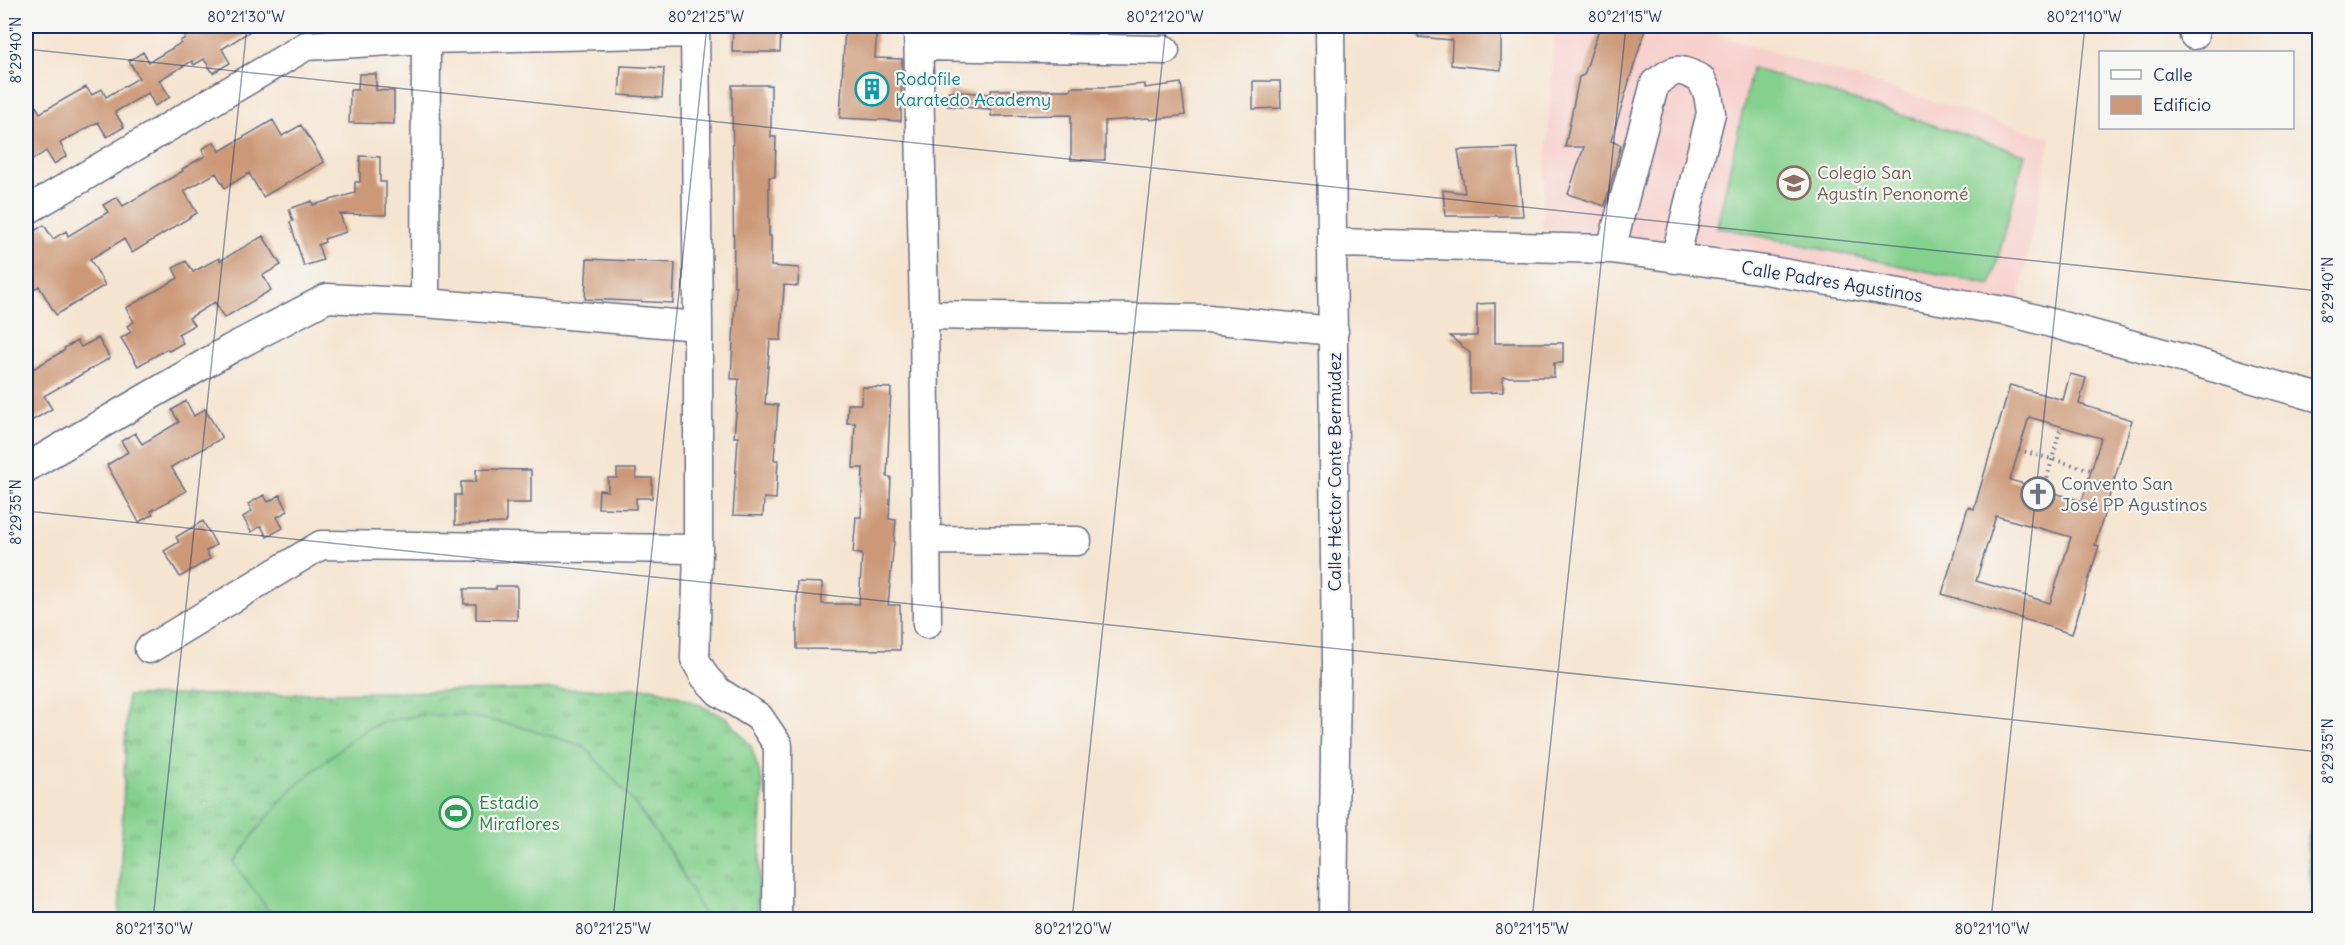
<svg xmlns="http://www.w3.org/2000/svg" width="2345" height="945" font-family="Delius,sans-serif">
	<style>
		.built { fill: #f7d0cc }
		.grass { fill: url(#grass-tufts); stroke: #508076; stroke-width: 1.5 }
		.forest { fill: url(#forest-crowns); stroke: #43706b; stroke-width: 1.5 }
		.pitch { fill: #84d08d; stroke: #508076; stroke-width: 1.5 }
		.building { fill: #cc9877; fill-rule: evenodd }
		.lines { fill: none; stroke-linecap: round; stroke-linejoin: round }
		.minor-casing { stroke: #676e86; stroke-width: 31 }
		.path { stroke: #676e86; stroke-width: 4; stroke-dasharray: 1.5 4.5; stroke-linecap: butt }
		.minor { stroke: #fff; stroke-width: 28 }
		.ticks { fill: none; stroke: #1b2f5e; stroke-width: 1.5; stroke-opacity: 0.45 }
		.labels { text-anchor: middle; stroke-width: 4.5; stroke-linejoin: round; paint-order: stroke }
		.culture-label { font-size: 18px; fill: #0d838f; stroke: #f6f6f2; text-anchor: start }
		.education-label { font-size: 18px; fill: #785e54; stroke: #f6f6f2; text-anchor: start }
		.street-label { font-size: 18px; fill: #1b2f5e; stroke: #f6f6f2 }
		.worship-label { font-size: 18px; fill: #5b616d; stroke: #f6f6f2; text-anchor: start }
		.leisure-label { font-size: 18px; fill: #27864d; stroke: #f6f6f2; text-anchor: start }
		.neatline { fill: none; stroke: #1b2f5e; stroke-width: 2 }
		.ticks-label { font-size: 15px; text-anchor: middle; fill: #1b2f5e }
	</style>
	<defs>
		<pattern id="grass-tufts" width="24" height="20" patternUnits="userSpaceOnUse" patternTransform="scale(1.5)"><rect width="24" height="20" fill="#84d08d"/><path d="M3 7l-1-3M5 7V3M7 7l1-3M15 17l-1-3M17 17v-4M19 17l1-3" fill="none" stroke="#6ba976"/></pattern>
		<pattern id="forest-crowns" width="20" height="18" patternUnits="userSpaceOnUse" patternTransform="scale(1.5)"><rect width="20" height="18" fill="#6bb278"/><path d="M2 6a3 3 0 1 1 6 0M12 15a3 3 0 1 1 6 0" fill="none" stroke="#579166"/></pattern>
	</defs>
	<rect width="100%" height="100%" fill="#f6f6f2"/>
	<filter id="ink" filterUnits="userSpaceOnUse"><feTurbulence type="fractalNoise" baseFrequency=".0167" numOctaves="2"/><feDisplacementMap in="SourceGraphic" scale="12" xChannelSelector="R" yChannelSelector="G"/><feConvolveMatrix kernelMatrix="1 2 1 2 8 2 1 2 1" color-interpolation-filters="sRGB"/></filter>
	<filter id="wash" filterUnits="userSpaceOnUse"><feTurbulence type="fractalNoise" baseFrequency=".008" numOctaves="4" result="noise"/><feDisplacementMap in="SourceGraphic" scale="24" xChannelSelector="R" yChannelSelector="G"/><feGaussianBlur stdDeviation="1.35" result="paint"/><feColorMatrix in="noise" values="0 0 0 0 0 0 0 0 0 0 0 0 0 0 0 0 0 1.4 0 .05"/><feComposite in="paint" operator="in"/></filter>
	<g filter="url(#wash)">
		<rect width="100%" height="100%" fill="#f5e4d0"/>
		<!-- built -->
		<path class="built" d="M1555,26h148l-1,4 349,108 -34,170 -366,-68 -109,-11z"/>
		<!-- grass -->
		<path class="grass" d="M652,688l37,12 38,18 24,28 12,38 -6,135 -638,1 8,-224z"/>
		<!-- forest -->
		<path class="forest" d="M2319,786l1,133 -6,1 -7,-77z"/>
		<!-- pitch -->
		<path class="pitch" d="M1752,68l273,86 -34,131 -274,-58z
			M421,715l45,1 45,8 73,22 47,53 42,57 33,63h-431l-41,-56 25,-36 33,-38 61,-51 28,-16z"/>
		<g id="blocks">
			<!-- building -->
			<path class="building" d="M178,26h80l-36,23 8,14 -17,10 -9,-14 -10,6 -2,-4 -33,19 11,17 -15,9 -7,-13 -33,19 9,15 -17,10 -9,-15 -38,21 7,13 -13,8 -8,-13 -15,10 -5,-9v-62l14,23 46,-26 6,8 10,-6 4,8 33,-19 -10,-17 14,-9 6,10 32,-19 -1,-2 5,-3z
				M733,26h48l-1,26h-48z
				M845,26h32l-2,32 27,1 -1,62 -61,-3z
				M1419,26h82v44l-50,-5 1,-25 -34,-3z
				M1600,26h46l-35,115 10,4 -16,61 -37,-12 16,-47h-19l14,-70 5,-2z
				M621,66l43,2 -2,30 -43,-3z
				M359,74h17v16l18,1v33l-45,-1 1,-33h8z
				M1253,81h27l1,27 -28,1z
				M1181,83l4,32 -35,5 -1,-2 -44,3v39h-34v-45l-80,1v-7l-44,-3 1,-15 43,3v-4h80v-3h38l36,-3v4z
				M732,85h39v52h5l-1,40h-6v59h2v30l28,2 -1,18 -14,-1 -3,55h-11l-5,64 13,1 -4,55h4l-2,39 -12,-1 -1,18 -30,-1 5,-78h-4l5,-58h-8l5,-93h-2z
				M273,120l9,16 19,-11 23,37 -61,35 -14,-24 -24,15 -9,-15 -32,18 13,22 -65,40 -8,-14 -34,20 15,26 -49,30 -17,-29 -13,8v-58l18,-11 9,14 13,-8 2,5 40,-24 -5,-7 14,-8 6,9 60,-35 -1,-2 23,-13 -3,-7 12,-7 6,9z
				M1517,148l6,68h-78l-2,-26 22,3 -7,-43z
				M360,156l20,1v25h6v33l-46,-1 6,18 -22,7 1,3 -7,3 5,15 -19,6 -14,-44 3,-1 -4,-12 23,-8 1,4 42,-12v-11h5z
				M263,236l18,29 -18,10 8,15 -47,28 -9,-16 -26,16 5,7 -16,9 5,9 -14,8 -2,-2 -29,17 -17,-28 10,-6 -4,-6 7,-4 -8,-14 52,-30 -5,-10 13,-7 7,11 26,-14 1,3z
				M587,259l88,4 -2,40 -88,-4z
				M1495,303v40h68v20h-9v14h-51v15l-33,1v-40l-20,-17h27v-32z
				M98,338l12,20 -66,38 8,13 -26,15v-51l39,-23 -1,-2 13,-7 4,6z
				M2070,374l16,4 -7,26 53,16 -37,125 4,1 -27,88 -130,-40 26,-87 6,2 36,-124 53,15zM2029,417l72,21 -19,63 -72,-21zM1996,516l75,21 -21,66 -74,-22z
				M862,387l29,1 -4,89h4l-2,42 7,1 -8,85h12v45l-103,-1v-67l25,1v21h37l3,-50 -9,-1 3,-36h5l2,-49h-10l2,-45h-8l1,-19h13z
				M186,401l8,15 11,-7 17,29 -51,29 15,24 -35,20 2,3 -14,8 -32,-57 21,-13 -7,-11 14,-8 7,11 37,-22 -7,-12z
				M476,469l55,1v33h-25v20l-51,2v-30h6v-13h15z
				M617,469h19v9h16v20h-16v11l-38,-1 1,-18 9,1v-13h9z
				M264,495l4,7 12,-7 8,16 -11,6 6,11 -16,9 -6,-11 -10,6 -8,-15 9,-6 -4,-7z
				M203,521l13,24 -10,6 4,8 -30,18 -16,-26 15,-9 -3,-5z
				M496,586h21v34l-41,-1v-15h-12v-15h32z"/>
		</g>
	</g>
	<g filter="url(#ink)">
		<use href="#blocks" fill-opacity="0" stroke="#676e86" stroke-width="1.5"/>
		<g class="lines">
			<!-- minor casing -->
			<g class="minor-casing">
				<path id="minor" d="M695,26l3,300v223l-3,110 10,18 14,15 40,25 19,28 -1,175
					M918,26l6,289 3,309
					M1330,26l6,641 -3,253
					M2194,35l1,-9
					M919,46l246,4
					M26,211l280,-165 120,-7 269,-6
					M1334,243l277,6 154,21 245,42 164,44 146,42
					M1611,249l44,-166c22,-15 22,-16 46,-4l7,15 3,19 -36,146
					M425,303l1,-264
					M924,315l284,4 126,12
					M26,468l204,-119 97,-51 98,5 273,23
					M926,540l151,1
					M149,649l172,-104 377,4"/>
			</g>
			<!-- path -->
			<path class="path" d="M2019,450l72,20
				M2044,490l17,-64"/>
			<!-- minor -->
			<use href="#minor" class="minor"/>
		</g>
	</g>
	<!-- ticks -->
	<path class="ticks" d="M26,49l2294,242M26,511l2294,241M153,920l94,-894M613,920l94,-894M1072,920l94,-894M1532,920l94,-894M1991,920l94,-894"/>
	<!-- icons -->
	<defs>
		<g id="building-ring" transform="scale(1.725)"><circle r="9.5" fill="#f6f6f2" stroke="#0f9aa8" stroke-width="1.5"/><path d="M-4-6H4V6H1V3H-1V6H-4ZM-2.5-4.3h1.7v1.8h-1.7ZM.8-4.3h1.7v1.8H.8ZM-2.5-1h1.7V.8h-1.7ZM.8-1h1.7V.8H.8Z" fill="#0f9aa8"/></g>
		<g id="school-ring" transform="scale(1.725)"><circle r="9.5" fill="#f6f6f2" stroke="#8d6e63" stroke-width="1.5"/><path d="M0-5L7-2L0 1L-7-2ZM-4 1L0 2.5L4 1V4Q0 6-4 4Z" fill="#8d6e63"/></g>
		<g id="church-ring" transform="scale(1.725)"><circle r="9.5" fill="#f6f6f2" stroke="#6b7280" stroke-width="1.5"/><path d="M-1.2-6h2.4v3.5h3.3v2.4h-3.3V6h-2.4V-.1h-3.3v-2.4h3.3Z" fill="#6b7280"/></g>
		<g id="stadium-ring" transform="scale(1.725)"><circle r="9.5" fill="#f6f6f2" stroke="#2e9e5b" stroke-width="1.5"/><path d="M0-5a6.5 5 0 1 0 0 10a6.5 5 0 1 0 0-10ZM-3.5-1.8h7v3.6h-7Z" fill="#2e9e5b"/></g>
	</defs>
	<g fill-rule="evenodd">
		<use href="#building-ring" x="872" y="89"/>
		<use href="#school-ring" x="1794" y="183"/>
		<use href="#church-ring" x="2038" y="494"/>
		<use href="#stadium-ring" x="456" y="813"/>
	</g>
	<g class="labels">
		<!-- culture labels -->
		<g class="culture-label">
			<text x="895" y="85">Rodofile<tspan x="895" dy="21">Karatedo Academy</tspan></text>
		</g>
		<!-- education labels -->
		<g class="education-label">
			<text x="1817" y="179">Colegio San<tspan x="1817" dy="21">Agustín Penonomé</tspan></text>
		</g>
		<!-- street labels -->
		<g class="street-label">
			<text transform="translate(1832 282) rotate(9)" y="6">Calle Padres Agustinos</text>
			<text transform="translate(1335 472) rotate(-90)" y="6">Calle Héctor Conte Bermúdez</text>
		</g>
		<!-- worship labels -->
		<g class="worship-label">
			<text x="2061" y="490">Convento San<tspan x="2061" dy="21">José PP Agustinos</tspan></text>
		</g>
		<!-- leisure labels -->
		<g class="leisure-label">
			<text x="479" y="809">Estadio<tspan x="479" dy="21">Miraflores</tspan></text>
		</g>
	</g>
	<!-- margin -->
	<rect width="2345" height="945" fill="none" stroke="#f6f6f2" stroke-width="66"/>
	<!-- legend -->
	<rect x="2099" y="51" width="195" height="78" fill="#f6f6f2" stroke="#9ea6b7" stroke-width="1.5"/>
	<rect x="2111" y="70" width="30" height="9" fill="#ffffff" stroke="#9ea6b7" stroke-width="1.5"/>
	<text x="2153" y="81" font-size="18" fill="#1b2f5e">Calle</text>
	<rect x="2111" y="96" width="30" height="18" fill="#cc9877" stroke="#9ea6b7" stroke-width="1.5"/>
	<text x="2153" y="111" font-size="18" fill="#1b2f5e">Edificio</text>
	<rect x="33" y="33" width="2279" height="879" class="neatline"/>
	<g class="ticks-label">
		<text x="246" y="22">80°21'30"W</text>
		<text x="706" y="22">80°21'25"W</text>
		<text x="1165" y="22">80°21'20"W</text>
		<text x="1625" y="22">80°21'15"W</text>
		<text x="2084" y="22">80°21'10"W</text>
		<text transform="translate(16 50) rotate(-90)" y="5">8°29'40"N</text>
		<text transform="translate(2328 290) rotate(-90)" y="5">8°29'40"N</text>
		<text transform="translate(16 512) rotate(-90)" y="5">8°29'35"N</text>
		<text transform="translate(2328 751) rotate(-90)" y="5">8°29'35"N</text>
		<text x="154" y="934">80°21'30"W</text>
		<text x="613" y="934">80°21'25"W</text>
		<text x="1073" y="934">80°21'20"W</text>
		<text x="1532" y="934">80°21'15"W</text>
		<text x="1992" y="934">80°21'10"W</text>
	</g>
</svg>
